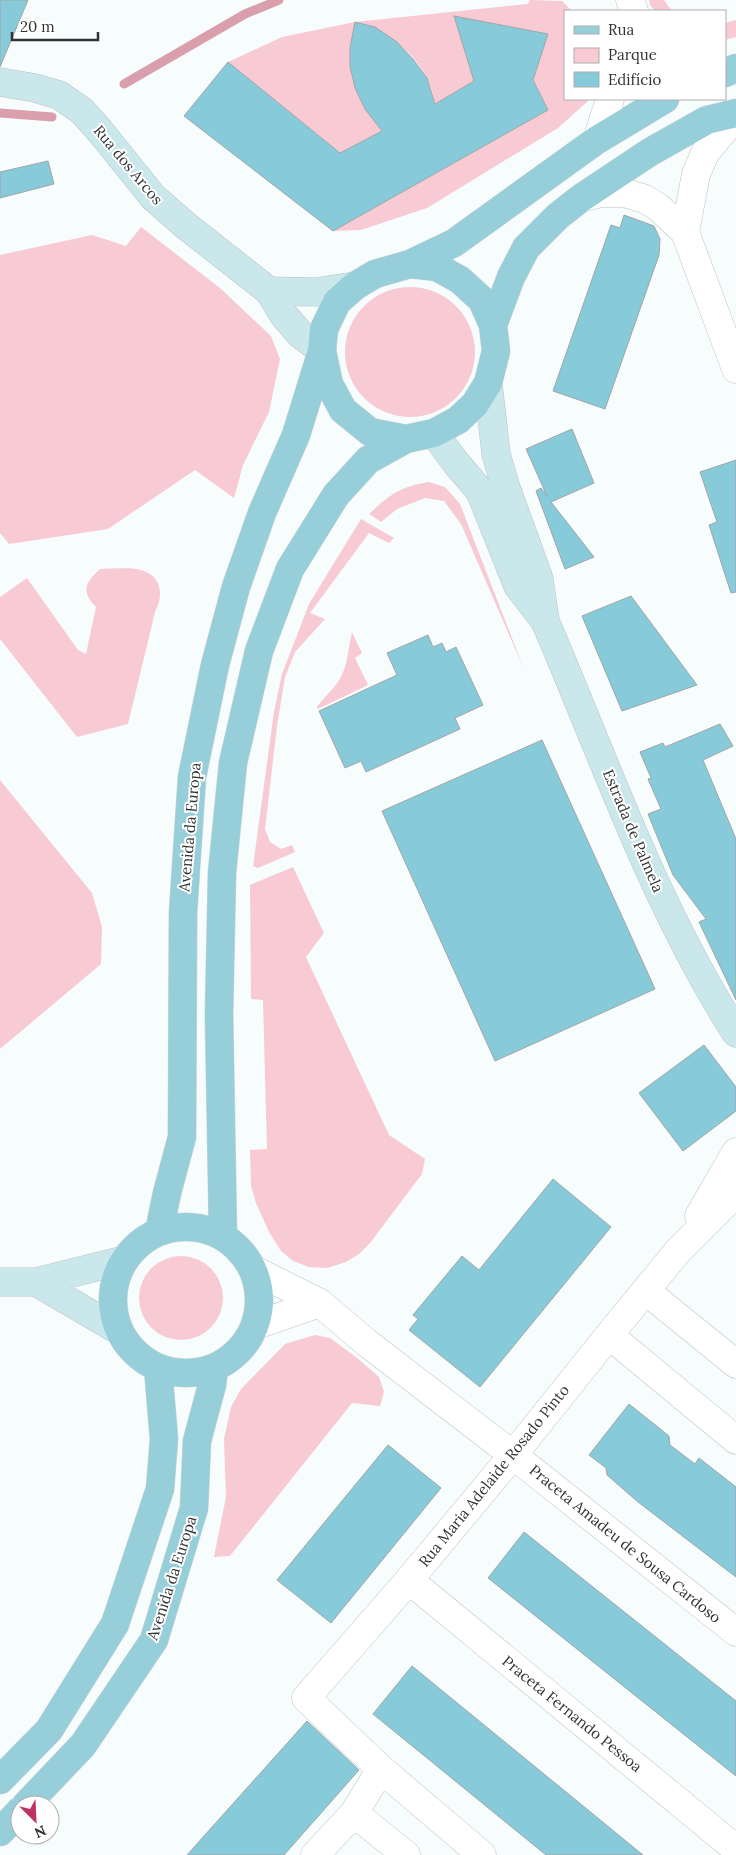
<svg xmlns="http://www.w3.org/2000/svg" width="736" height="1855" font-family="Lora,serif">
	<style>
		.green { fill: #f8cad4 }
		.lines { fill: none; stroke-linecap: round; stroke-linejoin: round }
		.stream { stroke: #d99fac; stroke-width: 9 }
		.building { fill: #87cbda; stroke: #a1a5a6 }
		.street-casing { stroke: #bdc2c3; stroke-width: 29 }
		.secondary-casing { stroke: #bdc2c3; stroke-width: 29 }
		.primary-casing { stroke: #d6d6d6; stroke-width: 29 }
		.street { stroke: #fff; stroke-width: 28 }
		.secondary { stroke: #cae7ec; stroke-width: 28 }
		.primary { stroke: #96ceda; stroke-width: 28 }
		.labels { text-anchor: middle; stroke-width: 4; stroke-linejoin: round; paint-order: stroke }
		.street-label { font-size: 15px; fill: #313333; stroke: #fff }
	</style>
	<rect width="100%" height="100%" fill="#f7fcfd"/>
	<!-- green -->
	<path class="green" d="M530,0l32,1 10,10h-7v88h23v2l-30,27 -131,80 -66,22 -28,1 215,-121 -15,-30 15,-46 -93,-17 19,64 -39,23c-2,-8 -4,-18 -8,-26 -15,-29 -41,-47 -72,-56 -10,51 -4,68 27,109l-42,22 -112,-91 54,-25 73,-15 173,-18z
		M649,0h15l8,11h-17l-5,-6z
		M736,20v17l-11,3v-17z
		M141,227l79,61 51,48 9,23 -11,53 -26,53 -9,33 -39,-28 -87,59 -99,15 -9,-11v-278l92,-20 34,11z
		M345 352a65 65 0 1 1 130 0a65 65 0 1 1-130 0Z
		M429,482l16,5 15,17 64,165 -63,-145 -17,-23 -19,-3 -28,11 -16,13 -12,-8c22,-20 30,-27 60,-32z
		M361,519l33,19 -5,5 -20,-10 -59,80 15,6 -30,33 -10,25 -8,49 -12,103 5,13 11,7 11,-4 3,7 -37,16 -5,-2 21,-154 8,-38 27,-70z
		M100,569c13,0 29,-2 41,1 21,6 23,25 14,42l-27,112 -51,13 -77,-98v-42l27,-19 51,72 8,4 10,-47c-16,-16 -10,-25 4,-38z
		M352,632l10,21 -7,5 13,27 -50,24 -1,-2c6,-9 15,-16 21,-25 10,-14 10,-34 14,-50z
		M0,780l92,113 10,34 -1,37 -101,85z
		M293,867l31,66 -18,24 83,178 36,24 -3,15 -52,69 -11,11 -13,8 -19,6 -18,-1 -16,-6 -12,-10 -12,-19 -13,-29 -5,-17 -1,-36 17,-1 -4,-149 -12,-1 -1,-114z
		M139 1298a42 42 0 1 1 84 0a42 42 0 1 1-84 0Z
		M315,1335l15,3 26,19 23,20 5,15 -4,14 -28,-3 -122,153 -16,1 12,-60 -2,-58 7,-32 10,-18 44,-45z"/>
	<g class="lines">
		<!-- stream -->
		<path class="stream" d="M124,84l121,-70 34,-14
			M0,113l52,4"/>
	</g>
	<!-- building -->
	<path class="building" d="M0,0h28l-28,67z
		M454,16l94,18 -15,46 15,30 -215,121 -149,-115 44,-54 112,91 42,-22 -17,-22 -10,-21 -5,-22v-18l5,-26 20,5 22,15 16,17 14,19 8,26 39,-23z
		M48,161l6,23 -54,14v-26z
		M624,215l30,11 6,13 -1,16 -54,154 -52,-18 58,-166 9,3z
		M572,429l22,54 -43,19 43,55 -29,12 -29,-78 5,-3 6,8 -21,-47z
		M736,460v132l-5,1 -22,-68 8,-3 -17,-50z
		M631,596l66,89 -75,26 -40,-95z
		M428,635l5,12 9,-4 4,9 10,-5 27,58 -28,13 5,11 -94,43 -5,-11 -16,7 -26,-57 78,-36 -10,-22z
		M720,724l13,22 -30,14 33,79v161l-37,-78 7,-3 -33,-44 -25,-61 13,-5 -13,-30 3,-1 -11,-26 23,-9 2,4z
		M542,740l113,249 -160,72 -113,-250z
		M704,1045l32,42v24l-53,40 -44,-58z
		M553,1179l58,48 -131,160 -71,-57 9,-11 -5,-4 49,-59 17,14z
		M629,1404l40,32 1,9 25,19 4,-6 37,29v90l-98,-75 -31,-27 -1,-7 -17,-13z
		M388,1445l53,43 -110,135 -54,-43z
		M524,1532l212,169v75l-248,-198z
		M412,1666l231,189h-97l-173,-141z
		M307,1721l52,49 -75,85h-97z"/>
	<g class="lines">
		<!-- street casing -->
		<g class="street-casing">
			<path id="street" d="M630,0l4,11
				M597,140l13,-41
				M581,198l20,-5h24l20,6 13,8 27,25 51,137
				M685,232l11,-58 9,-21 31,-37
				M699,1216l37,-64
				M254,1270l66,33 47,40 146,112 223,177
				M646,1291l90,73
				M256,1325l64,-22
				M609,1335l127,105
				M409,1580l327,269
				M354,1813l52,42
				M315,1855l39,-42 27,-44
				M482,1855l-101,-86 -75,-71 103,-118 104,-125 96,-120 69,-84 58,-58"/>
		</g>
		<!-- secondary casing -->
		<g class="secondary-casing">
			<path id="secondary" d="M0,82l35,6 24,7 23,16 18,20 53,66 32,28 84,66 14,23 17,20 22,17
				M269,291l47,1 39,-6
				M488,383l8,71 10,34 33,91 6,41
				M434,433l22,30 24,28 38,95 27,35c60,139 109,284 191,412
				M0,1282h36l88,-22
				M36,1282l82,48"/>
		</g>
		<!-- primary casing -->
		<g class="primary-casing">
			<path id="primary" d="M725,73l11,-5
				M410,264l27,3 23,13 22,20 11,25 3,26 -8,32 -13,21 -17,16 -24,13 -28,6 -36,-7 -27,-22 -14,-26 -7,-33 2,-22 13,-27 18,-16 20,-12z
				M410,264l44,-21 143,-103 68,-41
				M493,325l18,-48 15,-29 32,-32 23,-18 69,-46 57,-32 29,-7
				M113 1300a73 73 0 1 1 146 0a73 73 0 1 1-146 0Z
				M159,1232l8,-39 15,-56 1,-224 9,-136 23,-112 21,-78 26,-74 34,-78 26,-84
				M223,1236l-4,-221 3,-142 11,-110 26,-112 31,-82 46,-74 32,-35 38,-21
				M0,1780l49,-50 66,-106 45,-135 4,-50 -6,-71
				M26,1805l57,-60 71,-105 40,-132 3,-67 15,-56 2,-16
				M0,1832l20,-21"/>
		</g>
		<!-- street -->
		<use href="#street" class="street"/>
		<!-- secondary -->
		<use href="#secondary" class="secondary"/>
		<!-- primary -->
		<use href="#primary" class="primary"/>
	</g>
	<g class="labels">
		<!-- street labels -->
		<g class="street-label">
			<text transform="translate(128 165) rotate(50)" y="5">Rua dos Arcos</text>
			<text transform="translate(190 827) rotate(-85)" y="5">Avenida da Europa</text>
			<text transform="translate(633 831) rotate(67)" y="5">Estrada de Palmela</text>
			<text transform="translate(494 1476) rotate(-51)" y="5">Rua Maria Adelaide Rosado Pinto</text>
			<text transform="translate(625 1544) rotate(39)" y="5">Praceta Amadeu de Sousa Cardoso</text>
			<text transform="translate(172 1578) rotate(-72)" y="5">Avenida da Europa</text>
			<text transform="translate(572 1714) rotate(39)" y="5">Praceta Fernando Pessoa</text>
		</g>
	</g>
	<!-- legend -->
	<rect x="564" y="10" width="162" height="90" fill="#ffffff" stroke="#adadad"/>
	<rect x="574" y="26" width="25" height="8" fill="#96ceda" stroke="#adadad"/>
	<text x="608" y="35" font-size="15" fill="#313333">Rua</text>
	<rect x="574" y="48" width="25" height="15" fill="#f8cad4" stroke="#adadad"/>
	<text x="608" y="60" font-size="15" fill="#313333">Parque</text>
	<rect x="574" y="72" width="25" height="15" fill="#87cbda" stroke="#adadad"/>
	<text x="608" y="85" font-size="15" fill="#313333">Edifício</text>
	<!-- north arrow -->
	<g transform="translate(35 1820) rotate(156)"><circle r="24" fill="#ffffff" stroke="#adadad"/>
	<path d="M0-4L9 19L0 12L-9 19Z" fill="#bf3264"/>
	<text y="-8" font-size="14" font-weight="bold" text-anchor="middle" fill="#313333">N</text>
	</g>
	<!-- scale -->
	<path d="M12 32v8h86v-8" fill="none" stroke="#313333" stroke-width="2.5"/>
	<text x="20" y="32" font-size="15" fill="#313333" stroke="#ffffff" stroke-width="4" paint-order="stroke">20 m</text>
</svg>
